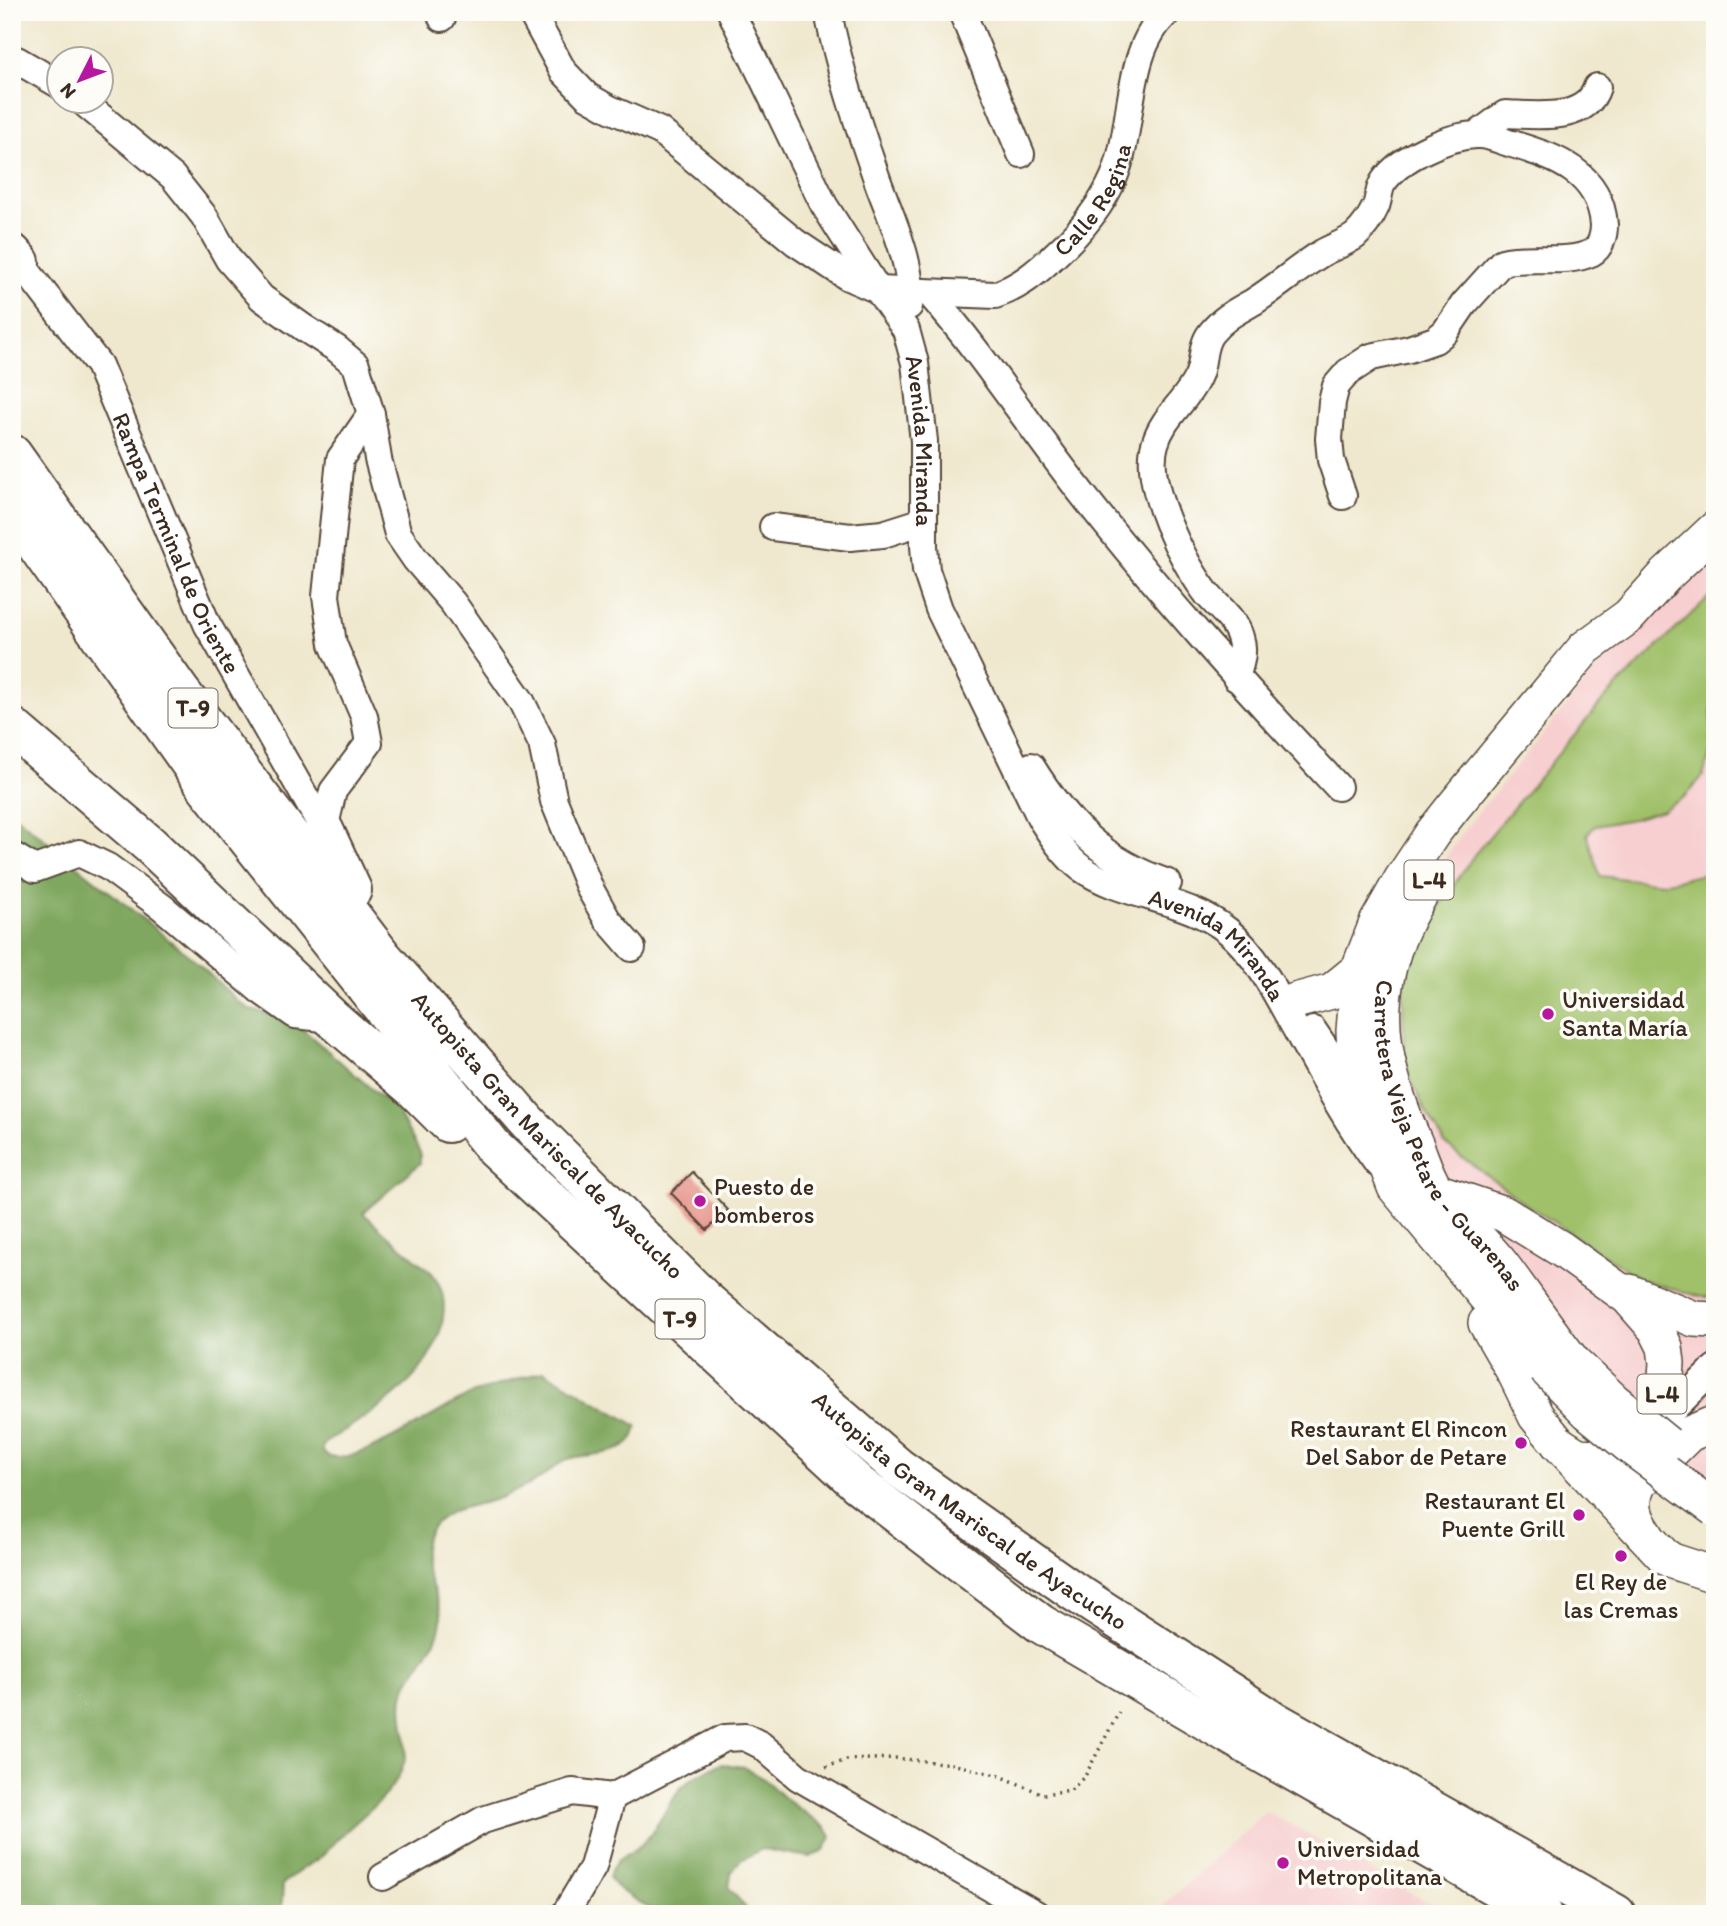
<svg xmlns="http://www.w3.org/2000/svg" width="1727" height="1926" font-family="Itim,sans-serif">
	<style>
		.built { fill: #f7cfd0 }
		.green { fill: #a0c16a; stroke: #6e7644; stroke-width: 2 }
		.forest { fill: #80a75e; stroke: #5e683e; stroke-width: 2 }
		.building { fill: #e6938a }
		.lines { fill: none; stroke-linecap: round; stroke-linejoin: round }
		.minor-casing { stroke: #564638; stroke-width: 30 }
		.major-casing { stroke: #564638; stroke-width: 38 }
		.highway-casing { stroke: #564638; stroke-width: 42 }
		.path { stroke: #564638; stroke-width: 3.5; stroke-dasharray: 2 5; stroke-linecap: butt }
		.minor { stroke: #fff; stroke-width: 26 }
		.major { stroke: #fff; stroke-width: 35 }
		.highway { stroke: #fff; stroke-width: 38 }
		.major-bridge-casing { stroke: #564638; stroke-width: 38; stroke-linecap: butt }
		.major-bridge { stroke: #fff; stroke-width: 35 }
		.poi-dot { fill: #b5179e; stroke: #fdfcf7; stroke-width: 2.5 }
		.labels { text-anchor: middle; stroke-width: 7; stroke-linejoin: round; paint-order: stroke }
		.shield { fill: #fdfcf7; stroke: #75695f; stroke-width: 2 }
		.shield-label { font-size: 23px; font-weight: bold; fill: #3b2a1e }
		.street-label { font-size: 24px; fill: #3b2a1e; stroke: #fdfcf7 }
		.poi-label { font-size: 24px; fill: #3b2a1e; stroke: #fdfcf7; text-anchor: start }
	</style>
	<rect width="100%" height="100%" fill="#fdfcf7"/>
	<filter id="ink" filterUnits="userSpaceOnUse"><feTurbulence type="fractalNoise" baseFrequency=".0143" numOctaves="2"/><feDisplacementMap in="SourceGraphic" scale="14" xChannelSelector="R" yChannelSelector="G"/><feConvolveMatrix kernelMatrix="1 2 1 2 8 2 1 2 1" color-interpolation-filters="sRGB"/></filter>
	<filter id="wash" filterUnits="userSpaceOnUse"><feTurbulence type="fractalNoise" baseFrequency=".00686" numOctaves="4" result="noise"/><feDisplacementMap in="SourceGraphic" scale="28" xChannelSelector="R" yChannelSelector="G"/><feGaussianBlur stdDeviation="1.57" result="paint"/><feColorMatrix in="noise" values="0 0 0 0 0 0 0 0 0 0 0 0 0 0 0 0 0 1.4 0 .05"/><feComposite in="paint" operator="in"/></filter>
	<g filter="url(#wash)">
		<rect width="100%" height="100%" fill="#efe8ce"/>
		<!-- built -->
		<path class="built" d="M1715,529v951l-65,-49 -241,-303 -25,-79 46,-169 37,-54 137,-166 25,-44z
			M1266,1811l182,103h-294z"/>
		<!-- green -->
		<path class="green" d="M1715,591v94l-4,27v39l-8,25 -19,21 -21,13 -30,9 -38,7 -8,8 13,42 62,7 53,-11v425h-14l-60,-18 -118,-77 -77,-57 -20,-33 -16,-33 -6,-31 -1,-49 3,-26 10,-22 22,-42 36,-54 131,-157z"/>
		<!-- forest -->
		<path class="forest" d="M12,813l182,147 44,41 13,9 30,6 19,11 97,84 23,41v11l-57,50c16,15 32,29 49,43 7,7 18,13 23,21 11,17 10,33 6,51 -15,56 -70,85 -115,114l-3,4v6c24,25 121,-47 149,-58 24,-9 48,-15 72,-23l93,55c-5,32 -42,26 -66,32 -14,4 -26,19 -40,26 -9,4 -19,9 -29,13 -25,11 -59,7 -74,37 -14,28 11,57 13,82 1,27 -25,49 -35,71 -11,24 6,52 -3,79 -9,29 -43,50 -63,71 -6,6 -11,13 -18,19 -14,10 -27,16 -39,28l-2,30h-269z
			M721,1764l23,3 20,12 19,18 43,31 5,9 -8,15 -14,5 -47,-8 -21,11 -10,13 -2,15 22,26h-95c-15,-15 -37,-18 -47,-37 5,-22 23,-21 37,-37 13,-14 26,-44 37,-54 11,-10 25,-17 38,-22z
			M992,1903l22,11h-43z"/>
		<g id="blocks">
			<!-- building -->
			<path class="building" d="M692,1172l36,38 -21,20 -36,-37z"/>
		</g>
	</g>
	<g filter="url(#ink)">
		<use href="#blocks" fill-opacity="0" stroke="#564638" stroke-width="2"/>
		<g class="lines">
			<!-- minor casing -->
			<g class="minor-casing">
				<g id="minor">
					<path d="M440,12l2,6"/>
					<path id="s1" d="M531,12l32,59 24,25 23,13 50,22 135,111 51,34 32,14 117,5c25,-8 42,-23 61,-41 24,-22 45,-47 58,-77 21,-50 10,-127 54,-165"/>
					<path id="s2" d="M731,12l93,193 54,85 28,40 9,33 9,78v105l2,24 13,39 102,210c11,17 24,37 40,49 42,30 105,29 147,63 31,26 49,65 69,100 25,45 49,90 80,132"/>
					<path d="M828,12c11,58 31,115 50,170 13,36 37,86 31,124"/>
					<path d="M962,12l59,142"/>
					<path d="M17,60l43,25"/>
					<path d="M83,102l90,75 31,39 25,44 33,38 42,30 33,21 19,16 15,49 7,45 20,75 18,26 37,43 68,98 21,43 12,57 36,88 17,30 25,29"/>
					<path d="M1478,134l27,-20c30,1 81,9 92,-27"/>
					<path id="s3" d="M20,262l79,103 108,259 117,206"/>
					<path d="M929,293c56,64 102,136 154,202 80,102 167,198 255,292"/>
					<path d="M773,527l77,10 33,-3 41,-13"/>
					<path d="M1236,678c4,-13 9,-27 4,-41 -5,-17 -21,-29 -32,-42 -25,-31 -65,-111 -53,-151 8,-28 31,-42 42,-66 8,-15 3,-31 14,-45 12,-15 26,-22 42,-31 24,-15 45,-34 69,-49 11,-6 23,-10 33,-17 9,-8 16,-19 21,-30 3,-8 3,-19 8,-25 17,-24 64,-45 92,-46 11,-1 26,6 36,9 43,13 88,28 92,81 0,10 -3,23 -13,28 -26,12 -61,2 -89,9l-38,42 -19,28 -10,8 -26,9 -38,8 -23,15 -12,14 -4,16 -3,37 2,21 12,36"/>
					<path d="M1031,766c36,58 71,95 137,117"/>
					<path d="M324,830l9,-39 36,-48 -5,-27 -31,-72 -7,-48 14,-137 31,-45"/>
					<path d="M12,855l23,14 44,-16 29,14 54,40 99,84 34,24 38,4"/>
					<path d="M1313,1030l45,66"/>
					<path d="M1603,1490l14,-26 98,-96"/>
					<path d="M383,1877l100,-57 89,-28 40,5"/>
					<path d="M565,1914l28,-47 19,-70 113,-59 20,-1 16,8 37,32 238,137"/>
				</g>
			</g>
			<!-- major casing -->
			<g class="major-casing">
				<g id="major">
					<path id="s4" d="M1425,887c-57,88 -52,159 -12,252 8,17 13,38 24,53 19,28 47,49 67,76 23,31 45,63 69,94"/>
					<path d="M1295,1001l37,-10 27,-22"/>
					<path d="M1439,1192l65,22 57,35 67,48 28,32 9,18 2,16 -1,13 -7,29 -62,52 -19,-1 -19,-12"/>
					<path d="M1629,1292l65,27 21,1"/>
					<path d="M1486,1323l30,52 20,41 23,28 104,111 9,6 43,14"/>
					<path d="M1545,1368l-150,-181 -32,-84 -7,-31 -2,-41 5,-62 18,-46 25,-44 30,-45 23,-29 130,-157 44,-32 36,-40 50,-47"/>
					<path d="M1646,1535c-12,-17 -17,-32 -7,-52l50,-49 26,-11"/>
				</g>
			</g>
			<!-- highway casing -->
			<g class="highway-casing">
				<g id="highway">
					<path d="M12,253l8,9"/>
					<path id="s5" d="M12,454l168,237 202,265 146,167 176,176 195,169 174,123 200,129 343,194"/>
					<path d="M12,511l196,278 285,358 365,337 183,140 215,126 287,164"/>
					<path d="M12,727l138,118 183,174 81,70 34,34"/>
					<path d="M324,830l28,60"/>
				</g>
			</g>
			<!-- path -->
			<path class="path" d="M826,1767l21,-7 48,-2 57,6 48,12 43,18 28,-4 14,-14 34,-64"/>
			<!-- minor -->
			<use href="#minor" class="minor"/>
			<!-- major -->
			<use href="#major" class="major"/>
			<!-- highway -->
			<use href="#highway" class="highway"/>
			<!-- major-bridge casing -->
			<g class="major-bridge-casing">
				<path id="major-bridge" d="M1573,1362l40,38 54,44
					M1545,1368l43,44 44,36 83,61"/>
			</g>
			<!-- major-bridge -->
			<use href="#major-bridge" class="major-bridge"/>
		</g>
	</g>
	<!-- markers -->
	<g class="poi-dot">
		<circle cx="1548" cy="1014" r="7"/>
		<circle cx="700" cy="1201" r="7"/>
		<circle cx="1521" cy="1443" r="7"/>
		<circle cx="1579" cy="1515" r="7"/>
		<circle cx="1621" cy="1556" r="7"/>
		<circle cx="1283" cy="1863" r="7"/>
	</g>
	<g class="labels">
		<!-- shield labels -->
		<g class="shield">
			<rect x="168.5" y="688.5" width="49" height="39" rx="5"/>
			<rect x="1404.5" y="860.5" width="49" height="39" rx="5"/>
			<rect x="655.5" y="1299.5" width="49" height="39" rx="5"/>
			<rect x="1637.5" y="1374.5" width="49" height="39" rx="5"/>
		</g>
		<g class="shield-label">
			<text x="193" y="716">T-9</text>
			<text x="1429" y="888">L-4</text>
			<text x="680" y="1327">T-9</text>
			<text x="1662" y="1402">L-4</text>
		</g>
		<!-- street labels -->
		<g class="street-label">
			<text dy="8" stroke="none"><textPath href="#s1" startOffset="712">Calle Regina</textPath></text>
			<text dy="8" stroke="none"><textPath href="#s2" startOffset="476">Avenida Miranda</textPath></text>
			<text dy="8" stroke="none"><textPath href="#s3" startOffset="324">Rampa Terminal de Oriente</textPath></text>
			<text dy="8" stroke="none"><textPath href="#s2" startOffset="1104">Avenida Miranda</textPath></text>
			<text dy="8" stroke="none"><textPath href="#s5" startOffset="868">Autopista Gran Mariscal de Ayacucho</textPath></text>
			<text dy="8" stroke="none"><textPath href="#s4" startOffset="276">Carretera Vieja Petare - Guarenas</textPath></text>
			<text dy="8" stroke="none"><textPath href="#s5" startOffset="1435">Autopista Gran Mariscal de Ayacucho</textPath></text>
		</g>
		<!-- poi labels -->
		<g class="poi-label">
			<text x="1562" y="1008">Universidad<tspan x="1562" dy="28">Santa María</tspan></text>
			<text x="714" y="1195">Puesto de<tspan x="714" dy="28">bomberos</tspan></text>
			<text x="1507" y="1437" text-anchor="end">Restaurant El Rincon<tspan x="1507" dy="28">Del Sabor de Petare</tspan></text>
			<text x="1565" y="1509" text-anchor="end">Restaurant El<tspan x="1565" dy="28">Puente Grill</tspan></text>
			<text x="1621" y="1590" text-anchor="middle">El Rey de<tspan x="1621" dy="28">las Cremas</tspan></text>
			<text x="1297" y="1857">Universidad<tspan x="1297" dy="28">Metropolitana</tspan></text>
		</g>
	</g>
	<!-- margin -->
	<rect width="1727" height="1926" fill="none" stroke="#fdfcf7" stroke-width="42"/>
	<!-- north arrow -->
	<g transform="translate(80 80) rotate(228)"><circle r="33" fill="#fdfcf7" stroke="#afa8a0" stroke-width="2"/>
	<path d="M0-5L12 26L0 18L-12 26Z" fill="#b5179e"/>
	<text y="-10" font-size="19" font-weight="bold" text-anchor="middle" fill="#3b2a1e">N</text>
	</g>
</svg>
